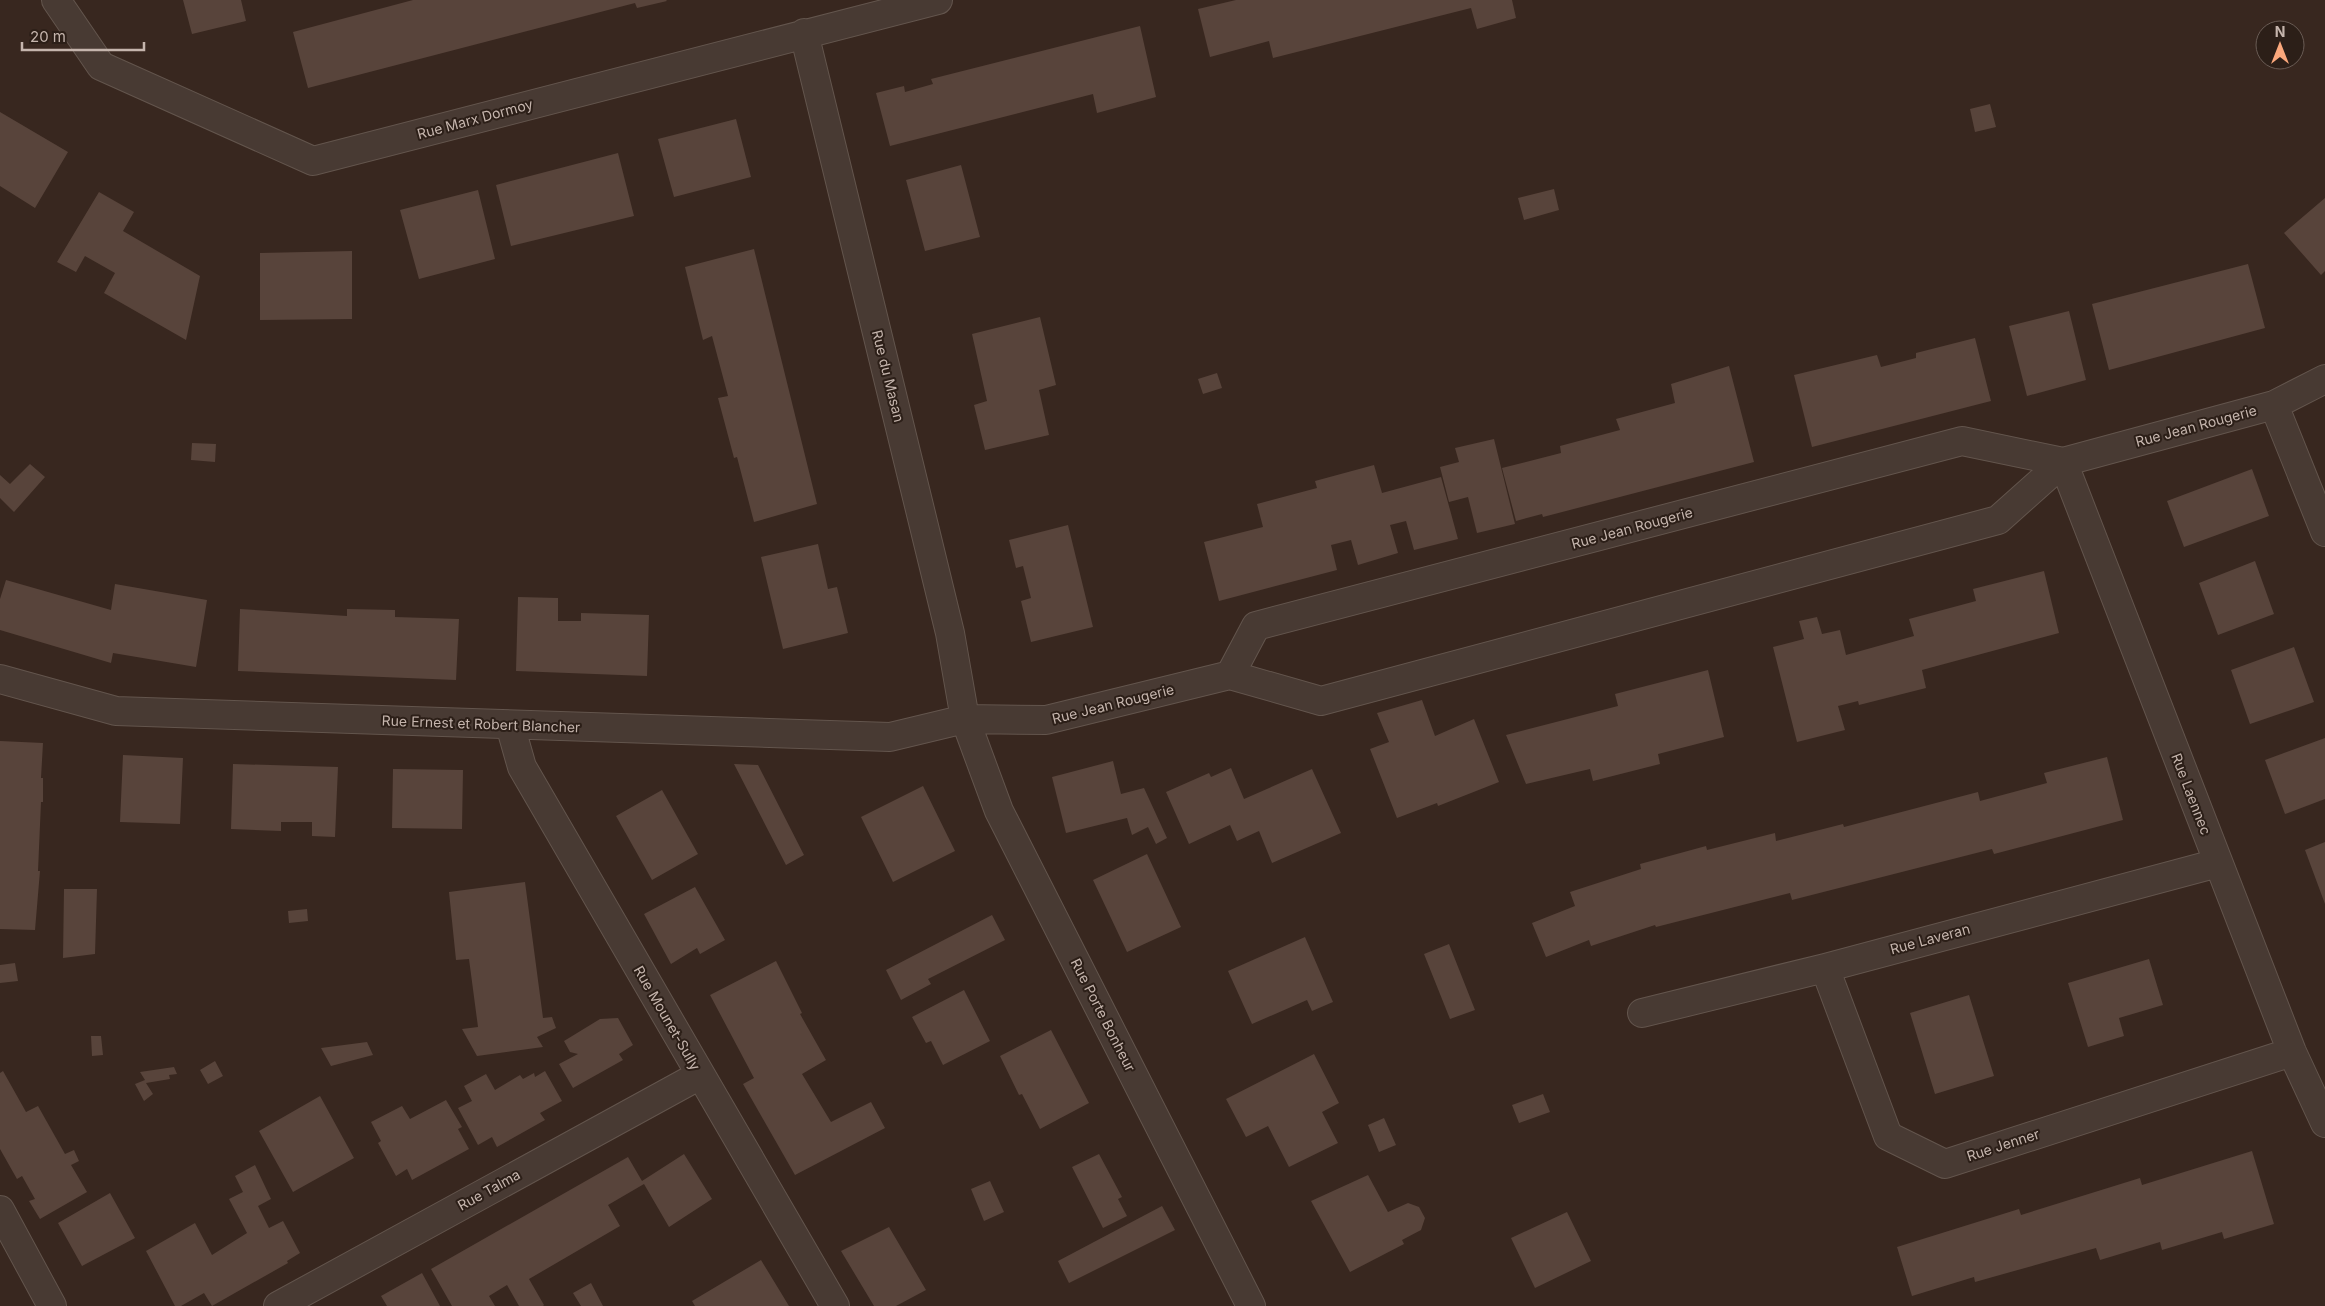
<svg xmlns="http://www.w3.org/2000/svg" width="2325" height="1306" font-family="Inter,sans-serif">
	<style>
		.building { fill: #58443b }
		.lines { fill: none; stroke-linecap: round; stroke-linejoin: round }
		.minor-casing { stroke: #63554d; stroke-width: 30 }
		.minor { stroke: #483a33; stroke-width: 28 }
		.labels { text-anchor: middle; stroke-width: 4; stroke-linejoin: round; paint-order: stroke }
		.street-label { font-size: 14px; fill: #c5b5ad; stroke: #2c1f18 }
	</style>
	<rect width="100%" height="100%" fill="#38271f"/>
	<!-- building -->
	<path class="building" d="M183,0h58l5,21 -54,13z
		M413,0h253l1,1 -30,7 -2,-5 -327,85 -15,-56z
		M1236,0h276l4,18 -39,11 -6,-21 -198,50 -4,-17 -59,16 -12,-48z
		M1140,26l16,71 -59,16 -4,-19 -203,52 -14,-53 28,-7 1,6 28,-8 -2,-5z
		M1990,104l6,23 -21,5 -5,-23z
		M0,112l68,40 -33,56 -35,-22z
		M736,119l15,58 -77,20 -16,-58z
		M618,153l16,63 -123,30 -15,-61z
		M961,165l19,72 -55,14 -19,-71z
		M1554,189l5,21 -35,10 -6,-22z
		M478,190l17,69 -76,20 -19,-69z
		M99,192l35,20 -11,19 77,45 -14,64 -82,-47 11,-20 -30,-17 -9,16 -19,-10z
		M2325,198v73l-4,4 -37,-42z
		M754,249l63,255 -63,18 -17,-65 -3,1 -16,-60 10,-2 -16,-60 -9,4 -18,-73z
		M352,251v68l-92,1v-67z
		M2248,264l17,64 -156,42 -17,-66z
		M2069,311l17,69 -59,16 -18,-70z
		M1040,317l16,68 -17,5 10,45 -64,15 -11,-45 13,-4 -15,-67z
		M1975,338l16,63 -179,46 -18,-72 83,-20 4,12 35,-9v-5z
		M1729,366l25,96 -211,55 -1,-3 -26,7 -14,-53 59,-15 -1,-7 60,-16 -4,-11 59,-16 -4,-19z
		M1217,373l5,15 -19,6 -5,-15z
		M1494,439l21,85 -38,9 -9,-36 -19,5 -9,-35 19,-5 -4,-14z
		M192,443l24,1 -1,18 -24,-2z
		M30,464l15,13 -31,35 -14,-14v-23l10,9z
		M1374,465l8,28 59,-16 17,62 -44,11 -8,-29 -16,4 8,28 -40,12 -7,-25 -20,5 6,25 -118,31 -15,-59 59,-15 -6,-23 60,-16 -2,-7z
		M2252,469l17,47 -85,31 -17,-46z
		M1068,525l25,102 -62,15 -10,-41 10,-3 -8,-32 -7,2 -7,-28z
		M818,544l10,45 9,-2 11,46 -65,16 -22,-92z
		M2255,561l19,53 -56,21 -19,-52z
		M2044,571l15,62 -137,37 4,18 -67,17 -1,-4 -20,5 7,24 -48,12 -24,-95 31,-8 -5,-18 18,-4 5,17 18,-4 6,25 68,-19 -5,-17 67,-18 -3,-12z
		M6,580l105,30 4,-26 92,16 -11,67 -83,-14 -2,10 -111,-33v-31z
		M518,597l40,1v23h23v-8l68,2 -2,61 -131,-5z
		M240,609l107,7v-7l48,1v7l64,2 -3,61 -218,-9z
		M2294,647l20,55 -64,22 -19,-54z
		M1708,670l16,67 -66,17 2,10 -67,17 -3,-12 -64,15 -20,-49 112,-29 -3,-12z
		M1422,700l13,36 39,-17 25,63 -61,24 -1,-3 -40,15 -27,-69 19,-7 -12,-29z
		M2325,738v61l-40,15 -20,-54z
		M0,741l43,2 -2,35h2v24h-2l-3,69h2l-5,59 -35,-1z
		M123,755l60,3 -3,66 -60,-2z
		M2107,757l16,63 -129,34 -2,-5 -200,51 -2,-7 -134,34 -1,-2 -64,21 -2,-6 -43,17 -14,-34 43,-17 -5,-14 71,-23 -1,-5 66,-18 1,4 68,-17 1,8 67,-17 1,3 134,-35 2,9 67,-18 -3,-10z
		M1113,761l8,33 23,-6 23,50 -11,6 -8,-17 -16,8 -5,-17 -61,15 -14,-56z
		M233,764l105,3 -3,70 -23,-1v-14h-31v9l-50,-2z
		M734,764l24,1 46,90 -18,10z
		M1231,768l13,31 68,-30 29,64 -69,30 -13,-32 -22,10 -7,-16 -41,19 -23,-52 43,-19 2,4z
		M393,769l70,1 -1,59 -70,-1z
		M923,786l32,65 -62,31 -32,-65z
		M662,790l36,64 -46,26 -36,-64z
		M2325,842v62l-20,-54z
		M1147,854l34,73 -54,25 -34,-72z
		M525,882l18,136 9,-1 4,11 -19,9 6,10 -66,9 -15,-27 16,-2 -9,-68 -13,1 -7,-68z
		M695,887l30,53 -25,14 -3,-6 -26,16 -27,-50z
		M64,889h33l-2,65 -32,4z
		M307,909l1,12 -19,2 -1,-12z
		M992,915l13,25 -77,39 3,5 -30,16 -15,-30z
		M1305,937l28,65 -21,9 -5,-11 -55,24 -24,-53z
		M1449,944l26,66 -25,9 -26,-65z
		M2149,959l14,46 -44,13 5,18 -36,11 -20,-64z
		M776,961l26,52 -2,1 26,46 -24,14 29,48 40,-20 14,26 -90,47 -52,-91 11,-6 -44,-83z
		M15,963l3,18 -18,2v-18z
		M964,990l26,51 -47,24 -12,-24 -5,2 -14,-26z
		M1969,995l25,81 -59,18 -25,-81z
		M618,1018l15,27 -14,9 4,6 -50,28 -14,-24 19,-10 -8,-2 -6,-11 36,-22z
		M1051,1030l38,73 -49,26 -18,-35 -3,1 -19,-39z
		M91,1036h10l2,19 -11,1z
		M367,1042l6,13 -42,11 -10,-18z
		M1314,1054l25,49 -17,9 16,31 -49,24 -21,-41 -22,11 -20,-38z
		M215,1061l8,15 -15,8 -8,-14z
		M174,1067l3,7 -8,1 1,4 -24,4 7,11 -9,7 -9,-17 10,-4 -5,-8z
		M3,1071l23,41 12,-6 27,48 9,-4 5,11 -8,4 16,27 -47,27 -11,-18 6,-2 -13,-23 -5,3 -17,-30v-76z
		M545,1071l17,30 -22,12 5,7 -48,27 -5,-10 -14,8 -20,-37 14,-7 -8,-15 22,-12 9,16 25,-15 3,4 11,-6 1,4z
		M1543,1094l7,18 -31,11 -7,-18z
		M320,1096l34,62 -61,34 -34,-61z
		M446,1100l16,27 -4,2 11,20 -57,31 -5,-11 -11,7 -18,-33 3,-2 -10,-19 31,-16 8,13z
		M1384,1118l12,27 -17,7 -11,-27z
		M2252,1151l22,73 -50,15 -2,-7 -60,18 -2,-8 -60,18 -4,-12 -121,34 -1,-5 -62,19 -15,-49 122,-38 2,6 119,-37 2,7z
		M684,1154l28,45 -43,28 -25,-43 -36,21 12,21 -91,53 15,26 -1,1h-24l-12,-21 -18,11 6,10h-43l-21,-37 197,-112 14,24z
		M1099,1154l23,43 -4,2 9,17 -24,12 -31,-61z
		M255,1165l16,34 -13,7 11,22 14,-7 17,32 -13,8 1,2 -76,43 -8,-13 -23,13h-6l-29,-55 49,-28 17,32 35,-22 -18,-34 14,-7 -8,-16z
		M1368,1175l20,37 20,-9 11,4 6,11 -4,12 -19,10 2,4 -54,28 -39,-71z
		M990,1181l14,31 -20,9 -13,-32z
		M110,1193l25,45 -53,28 -24,-43z
		M1162,1206l13,24 -106,53 -11,-22z
		M1567,1212l24,49 -56,27 -24,-50z
		M889,1227l37,63 -30,16h-22l-33,-55z
		M761,1260l28,46h-94l-3,-5z
		M422,1273l18,33h-53l-6,-10z
		M591,1283l12,23h-22l-8,-13z"/>
	<g class="lines">
		<!-- minor casing -->
		<g class="minor-casing">
			<path id="minor" d="M56,0l45,66 212,95 625,-161
				M804,33l146,600 15,86 34,92 252,495
				M2274,405l51,127
				M2063,462l229,590 33,71
				M1230,675l26,-49 706,-185 101,21
				M0,679l116,32 774,26 75,-18 81,1 184,-45 91,26 677,-181 65,-58 211,-57 51,-26
				M510,725l12,42 313,539
				M1825,968l63,168 57,28 347,-112
				M1642,1013l183,-45 393,-105
				M0,1210l52,96
				M278,1306l422,-231"/>
		</g>
		<!-- minor -->
		<use href="#minor" class="minor"/>
	</g>
	<g class="labels">
		<!-- street labels -->
		<g class="street-label">
			<text transform="translate(475 119) rotate(-15)" y="5">Rue Marx Dormoy</text>
			<text transform="translate(888 376) rotate(76)" y="5">Rue du Masan</text>
			<text transform="translate(2196 426) rotate(-15)" y="5">Rue Jean Rougerie</text>
			<text transform="translate(1632 528) rotate(-15)" y="5">Rue Jean Rougerie</text>
			<text transform="translate(1113 704) rotate(-14)" y="5">Rue Jean Rougerie</text>
			<text transform="translate(481 724) rotate(2)" y="5">Rue Ernest et Robert Blancher</text>
			<text transform="translate(2191 794) rotate(69)" y="5">Rue Laennec</text>
			<text transform="translate(1930 939) rotate(-15)" y="5">Rue Laveran</text>
			<text transform="translate(1103 1015) rotate(63)" y="5">Rue Porte Bonheur</text>
			<text transform="translate(667 1018) rotate(60)" y="5">Rue Mounet-Sully</text>
			<text transform="translate(2003 1145) rotate(-18)" y="5">Rue Jenner</text>
			<text transform="translate(489 1190) rotate(-29)" y="5">Rue Talma</text>
		</g>
	</g>
	<!-- north arrow -->
	<g transform="translate(2280 45)"><circle r="24" fill="#2c1f18" stroke="#695b54"/>
	<path d="M0-4L9 19L0 12L-9 19Z" fill="#fba87c"/>
	<text y="-8" font-size="14" font-weight="bold" text-anchor="middle" fill="#c5b5ad">N</text>
	</g>
	<!-- scale -->
	<path d="M22 42v8h122v-8" fill="none" stroke="#c5b5ad" stroke-width="2.5"/>
	<text x="30" y="42" font-size="15" fill="#c5b5ad" stroke="#2c1f18" stroke-width="4" paint-order="stroke">20 m</text>
</svg>
